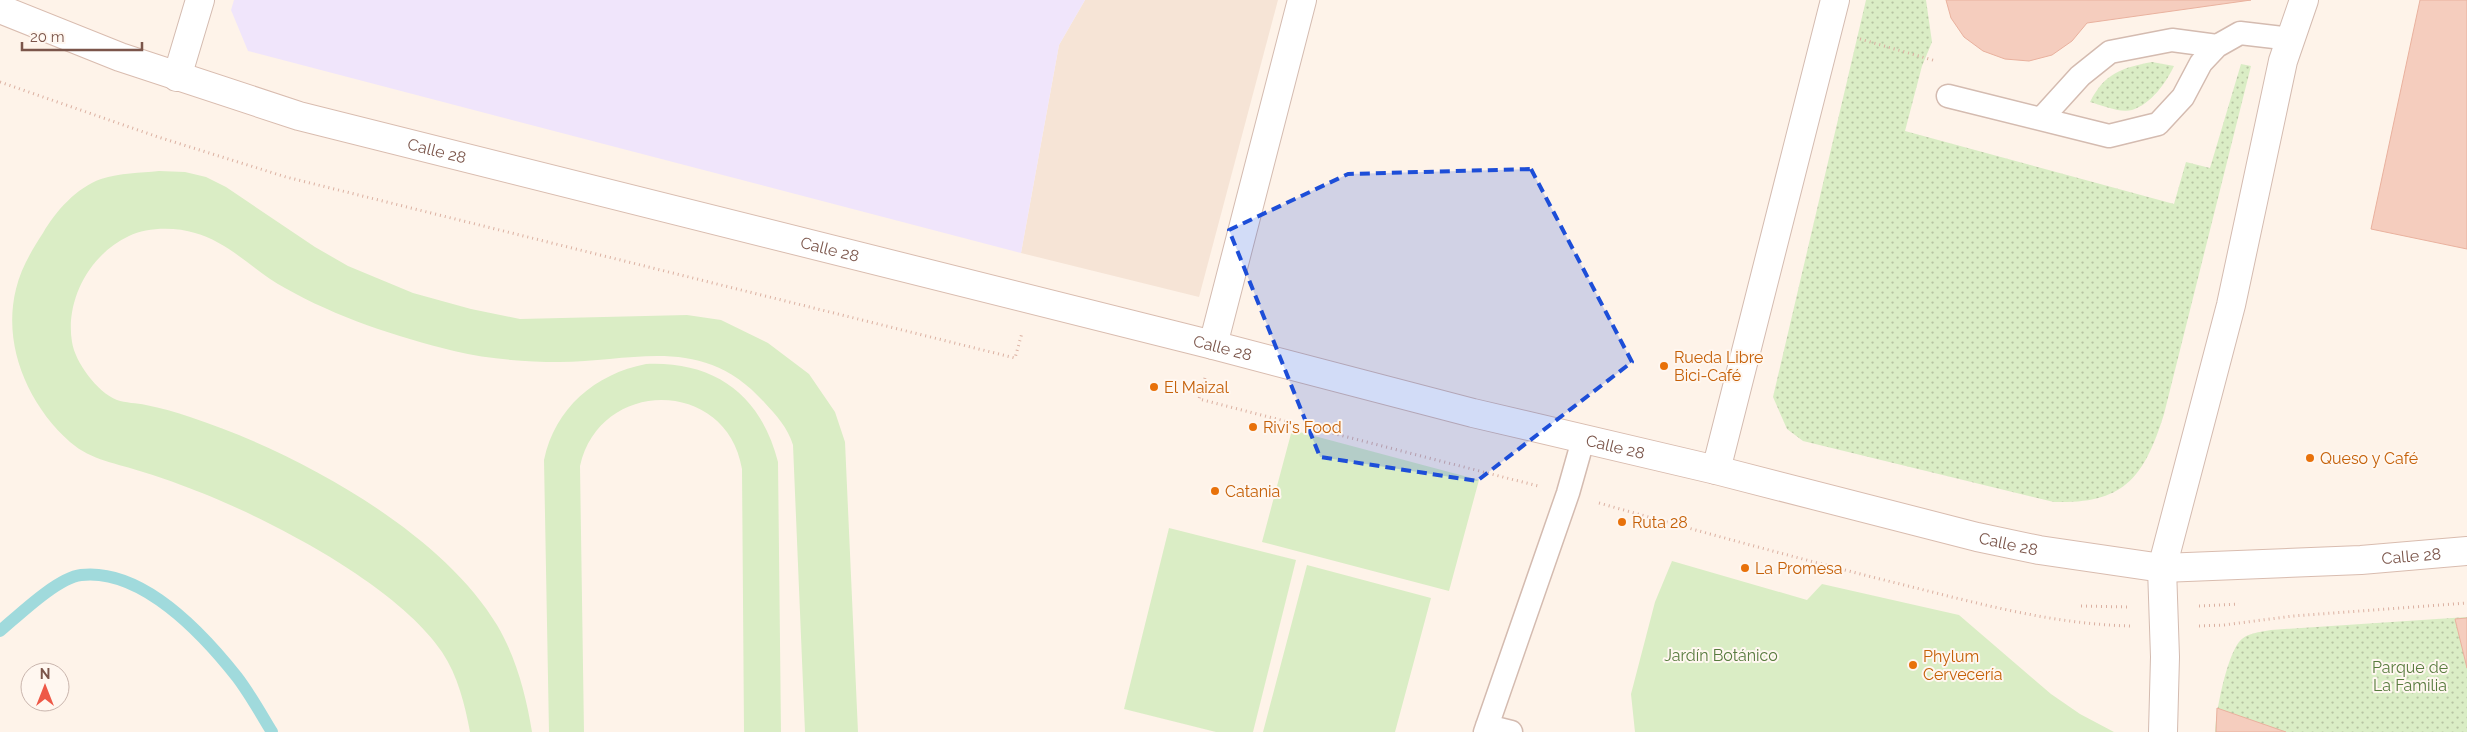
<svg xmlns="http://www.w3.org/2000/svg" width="2467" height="732" font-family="Raleway,sans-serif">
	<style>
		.residential { fill: #f6e4d6 }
		.education { fill: #f0e5fb }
		.grass { fill: url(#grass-dots) }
		.garden { fill: #daedc5 }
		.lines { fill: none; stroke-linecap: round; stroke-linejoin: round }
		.stream { stroke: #a0dadc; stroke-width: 12 }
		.building { fill: #f5cdbe; stroke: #e9b19e }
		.service-casing { stroke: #d4bbb0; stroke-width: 25 }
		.minor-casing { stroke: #d4bbb0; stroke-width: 30 }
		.secondary-casing { stroke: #d9bcaf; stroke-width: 30 }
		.path { stroke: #dbb0a1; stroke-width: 3; stroke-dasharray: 1 4; stroke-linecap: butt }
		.service { stroke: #fff; stroke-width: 22 }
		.minor { stroke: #fff; stroke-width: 28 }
		.secondary { stroke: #fff; stroke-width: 28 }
		.marked { fill: #1d4ed8; fill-opacity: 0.2; stroke: #1d4ed8; stroke-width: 4; stroke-dasharray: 10 6; stroke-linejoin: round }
		.food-dot { fill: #e8710a; stroke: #fff7f0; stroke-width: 2 }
		.labels { text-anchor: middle; stroke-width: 4; stroke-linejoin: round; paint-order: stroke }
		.street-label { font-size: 16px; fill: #7b554a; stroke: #fff7f0 }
		.food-label { font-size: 16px; fill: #c56008; stroke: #fff7f0; text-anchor: start }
		.park-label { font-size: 16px; fill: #587b3e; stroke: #fff7f0 }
	</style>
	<defs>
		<pattern id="grass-dots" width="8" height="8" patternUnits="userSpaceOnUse" patternTransform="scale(1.25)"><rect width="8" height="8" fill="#daedc5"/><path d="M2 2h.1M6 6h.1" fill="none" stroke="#b6c3a2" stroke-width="1.8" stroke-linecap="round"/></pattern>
	</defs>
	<rect width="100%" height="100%" fill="#fef3e9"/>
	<!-- residential -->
	<path class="residential" d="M1085,0h193l-79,297 -178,-44 38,-208z"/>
	<!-- education -->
	<path class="education" d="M234,0h851l-26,45 -38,208 -773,-202 -17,-41z"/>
	<!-- grass -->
	<path class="grass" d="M1866,0h60l6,42 -10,24 -17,65 269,73 12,-42 24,6 31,-104 10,2 -87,348c-20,64 -40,90 -110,88l-251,-61 -16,-12 -14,-32z
		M2152,62l22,4c-8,17 -23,38 -42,44 -13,3 -31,-5 -42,-8 15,-29 31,-34 62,-40z
		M2467,617v115h-252c1,-21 11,-73 24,-90 7,-9 21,-10 32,-12z"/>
	<!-- garden -->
	<path class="garden" d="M159,171l26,1 21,5 20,10 89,60 33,19 65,27 58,16 49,10 167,-4 34,5 47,23 41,31 26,38 10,30 13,290h-53l-12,-287c-5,-17 -17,-30 -29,-43 -61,-68 -127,-41 -205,-40 -35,0 -71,-3 -105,-11 -57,-14 -118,-34 -169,-63 -30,-16 -56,-46 -90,-55 -19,-6 -48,-6 -66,3 -39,18 -64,64 -57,106 3,20 25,50 45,58 8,3 20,3 29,5 15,3 30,7 44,12 104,34 249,112 307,208 19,32 29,70 35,107h-62c-5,-27 -12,-56 -28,-80 -46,-69 -183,-139 -261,-167 -12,-5 -25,-9 -38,-13 -26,-9 -51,-11 -73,-30 -42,-37 -68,-97 -54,-153 5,-21 16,-39 27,-56 13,-22 33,-45 58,-54 19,-6 39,-6 58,-8z
		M646,364c69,-3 115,31 132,98l3,270h-37l-2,-263c-15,-91 -142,-92 -162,-3l4,266h-35l-5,-272c11,-52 51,-86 102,-96z
		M1292,430l187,50 -30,111 -187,-49z
		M1169,528l127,32 -43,172h-37l-92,-23z
		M1672,561l135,39 15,-16 137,31 92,79 29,20 34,18h-479l-4,-38 24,-92z
		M1307,565l124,33 -36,134h-132z"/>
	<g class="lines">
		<!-- stream -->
		<path class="stream" d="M0,631c19,-16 57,-53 81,-56 61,-7 122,59 156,102 13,17 24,37 35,55"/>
	</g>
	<!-- building -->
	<path class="building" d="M1946,0h305l-164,23 -15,18 -20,14 -23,6 -24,-2 -22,-8 -19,-14 -13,-19z
		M2420,0h47v249l-96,-20z
		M2467,618v50l-12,-49z
		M2217,708l69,24h-70z"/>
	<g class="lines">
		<!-- service casing -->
		<g class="service-casing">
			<path id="service" d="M1948,96l161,40 49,-12 25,-27 18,-34 16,-17 23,-13 51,6
				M2041,119l39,-43 30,-24 62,-12 45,6
				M1487,726l24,6
				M1485,732l83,-239 15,-53"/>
		</g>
		<!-- minor casing -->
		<g class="minor-casing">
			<path id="minor" d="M177,77l23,-77
				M1213,345l89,-345
				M1716,470l119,-470
				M2163,732l2,-75 -3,-89 69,-263 52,-244 21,-61"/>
		</g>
		<!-- secondary casing -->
		<g class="secondary-casing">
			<g id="secondary">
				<path id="s1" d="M0,9l120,48 179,59 914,229 260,68 243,57 261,67 62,13 123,18 199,-8 106,-9"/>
			</g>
		</g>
		<!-- path -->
		<path class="path" d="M1860,39l76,22
			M0,82l158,55 128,40 729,181 7,-25
			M1205,378l-6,21 339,87
			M1599,503c99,28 197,55 297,80 77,19 154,41 234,43
			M2081,606l47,1
			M2199,606l40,-2
			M2199,626l25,-1 69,-9 174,-13"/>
		<!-- service -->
		<use href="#service" class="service"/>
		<!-- minor -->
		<use href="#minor" class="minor"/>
		<!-- secondary -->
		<use href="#secondary" class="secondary"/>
	</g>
	<!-- marked area -->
	<path class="marked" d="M1531,169l101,193 -155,119 -157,-24 -91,-227 119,-56z"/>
	<!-- markers -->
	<g class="food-dot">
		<circle cx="1664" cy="366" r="5"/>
		<circle cx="1154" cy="387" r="5"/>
		<circle cx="1253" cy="427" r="5"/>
		<circle cx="2310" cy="458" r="5"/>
		<circle cx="1215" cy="491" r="5"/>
		<circle cx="1622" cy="522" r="5"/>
		<circle cx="1745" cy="568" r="5"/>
		<circle cx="1913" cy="665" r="5"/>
	</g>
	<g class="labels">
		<!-- street labels -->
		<g class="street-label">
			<text dy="6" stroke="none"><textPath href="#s1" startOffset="460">Calle 28</textPath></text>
			<text dy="6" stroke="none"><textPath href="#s1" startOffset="865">Calle 28</textPath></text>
			<text dy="6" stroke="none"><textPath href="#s1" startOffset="1270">Calle 28</textPath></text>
			<text dy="6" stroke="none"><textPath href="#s1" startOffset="1675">Calle 28</textPath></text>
			<text dy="6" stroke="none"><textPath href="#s1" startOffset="2080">Calle 28</textPath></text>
			<text dy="6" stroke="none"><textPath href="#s1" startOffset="2485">Calle 28</textPath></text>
		</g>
		<!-- food labels -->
		<g class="food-label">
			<text x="1674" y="363">Rueda Libre<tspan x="1674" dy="18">Bici-Café</tspan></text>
			<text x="1164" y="393">El Maizal</text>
			<text x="1263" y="433">Rivi's Food</text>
			<text x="2320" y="464">Queso y Café</text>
			<text x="1225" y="497">Catania</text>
			<text x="1632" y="528">Ruta 28</text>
			<text x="1755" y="574">La Promesa</text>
			<text x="1923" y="662">Phylum<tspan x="1923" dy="18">Cervecería</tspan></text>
		</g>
		<!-- park labels -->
		<g class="park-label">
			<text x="1721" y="661">Jardín Botánico</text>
			<text x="2410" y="673">Parque de<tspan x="2410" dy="18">La Familia</tspan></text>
		</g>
	</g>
	<!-- north arrow -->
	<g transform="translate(45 687)"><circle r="24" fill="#fff7f0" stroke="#cab6ae"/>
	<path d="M0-4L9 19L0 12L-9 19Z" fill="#ee5847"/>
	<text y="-8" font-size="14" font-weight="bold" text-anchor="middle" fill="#7b554a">N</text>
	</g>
	<!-- scale -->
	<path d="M22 42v8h120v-8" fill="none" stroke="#7b554a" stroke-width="2.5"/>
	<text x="30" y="42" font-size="15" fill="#7b554a" stroke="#fff7f0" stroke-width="4" paint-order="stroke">20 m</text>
</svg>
